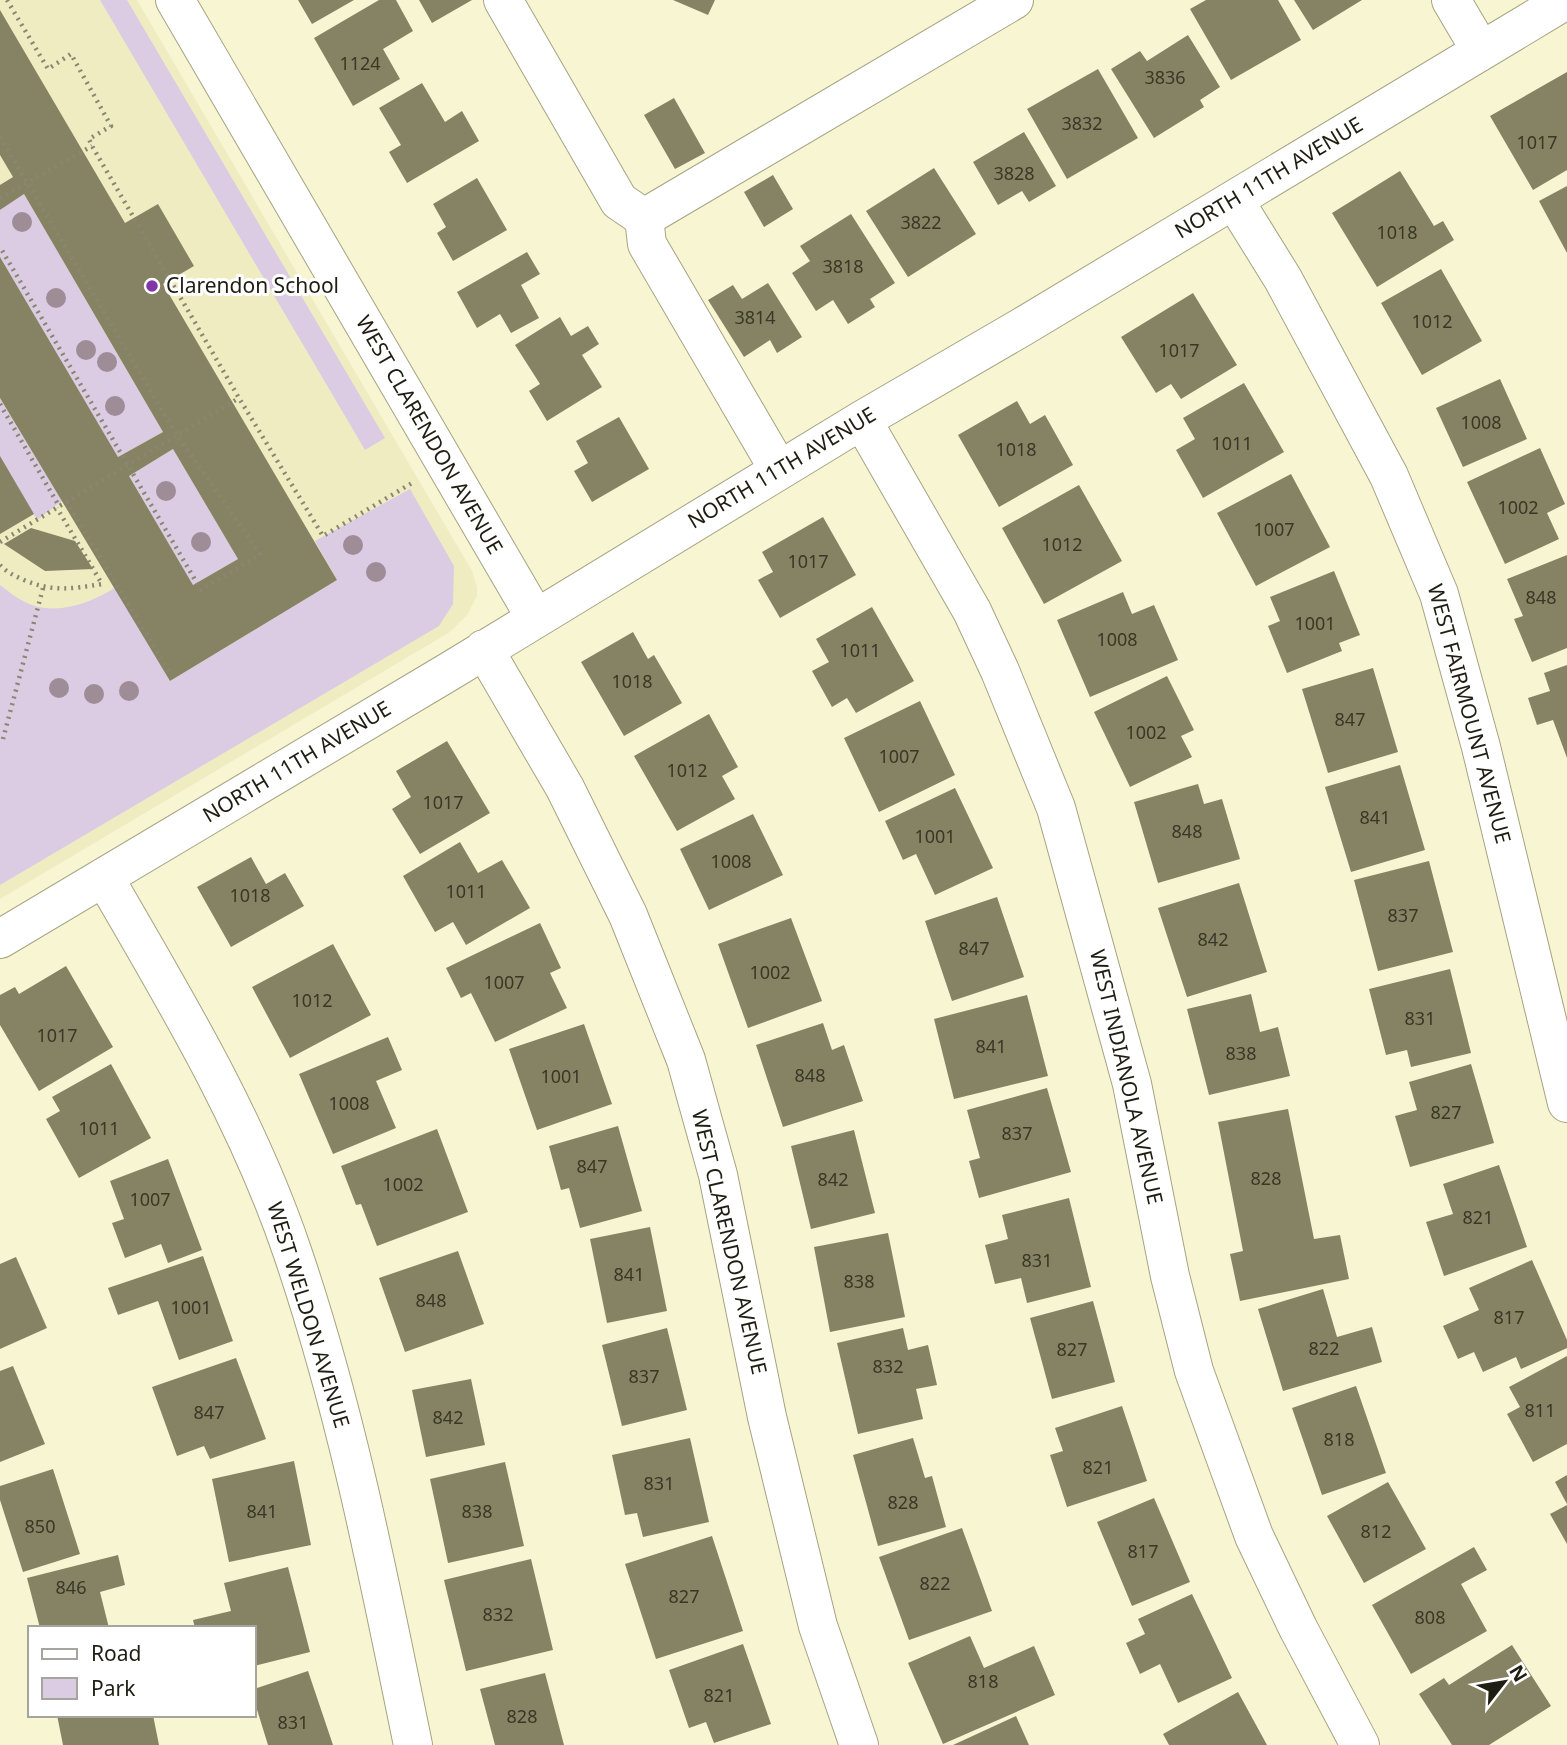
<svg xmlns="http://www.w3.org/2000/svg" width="1567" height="1745" font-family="'Noto Sans',sans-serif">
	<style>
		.built { fill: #efecc2 }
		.green { fill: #dbcce4 }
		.building { fill: #868364; fill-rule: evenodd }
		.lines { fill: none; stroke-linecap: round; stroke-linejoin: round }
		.minor-casing { stroke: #a6a383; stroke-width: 40 }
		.path { stroke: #898770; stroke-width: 4.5; stroke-dasharray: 2 5; stroke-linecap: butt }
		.minor { stroke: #fff; stroke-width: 38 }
		.tree { fill: #9e8c96 }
		.poi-dot { fill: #8235a6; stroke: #fff; stroke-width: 2.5 }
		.labels { text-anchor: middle; stroke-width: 6; stroke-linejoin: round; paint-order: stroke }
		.number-label { font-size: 18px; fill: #393726 }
		.street-label { font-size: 21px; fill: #1f1e12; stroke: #fff }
		.poi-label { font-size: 21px; fill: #1f1e12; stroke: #fff; text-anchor: start }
	</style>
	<rect width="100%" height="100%" fill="#f8f5d3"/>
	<!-- built -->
	<path class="built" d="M0,0h137l335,571 5,16v9l-10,19 -17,17 -450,267z"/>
	<!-- green -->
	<path class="green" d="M100,0h27l258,438 -20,12z
		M24,194l139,238 -45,25 -118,-200v-47z
		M0,398l62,103 -25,19 -37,-63z
		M173,449l65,110 -45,26 -64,-109z
		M410,489l44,77 -1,38 -14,22 -439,259v-300c7,5 15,12 23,16 31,17 68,2 95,-15l52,95 167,-101 -22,-39z"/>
	<!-- building -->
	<path class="building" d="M298,0h56l-42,24z
		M379,0h17l17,31 -30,18 17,30 -47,27 -39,-68z
		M419,0h53l-40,23z
		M673,0h42l-7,15z
		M1206,0h72l23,40 -70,40 -41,-71z
		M1294,0h68l-49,30z
		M0,10l125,213 33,-19 36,62 -31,18 174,296 -167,101 -170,-283v-141l118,200 45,-25 -139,-238 -24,16v-25l13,-8 -13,-22zM173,449l65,110 -45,26 -64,-109z
		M1188,35l32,52 -20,13 4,7 -50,31 -43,-69 29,-18 7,10z
		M1098,69l40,69 -71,41 -40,-70z
		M1567,72v98l-34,20 -43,-74z
		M422,83l23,39 17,-11 17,30 -72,42 -18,-31 12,-7 -22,-37z
		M674,98l31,55 -30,16 -31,-54z
		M1024,132l32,54 -27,16 -7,-11 -24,14 -25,-43z
		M934,168l42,66 -68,43 -42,-66z
		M1400,171l34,55 9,-5 11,19 -77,47 -45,-74z
		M773,175l20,34 -29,18 -20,-35z
		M477,178l30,52 -54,31 -16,-28 9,-6 -13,-23z
		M1567,186v67l-28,-52z
		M851,214l44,69 -25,16 5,8 -27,17 -15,-24 -17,11 -24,-38 18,-12 -10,-15z
		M527,252l13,22 -19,11 18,33 -28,15 -11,-19 -23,14 -20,-36z
		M1441,269l41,72 -60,34 -41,-72z
		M768,283l34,54 -25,16 -7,-13 -26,17 -36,-57 25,-15 9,14z
		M1193,293l44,72 -56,34 -10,-15 -15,9 -35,-56z
		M560,317l11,19 17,-10 11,18 -17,11 20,32 -55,34 -18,-30 11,-7 -25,-39z
		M1500,379l27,60 -64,28 -27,-59z
		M1244,383l40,69 -81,46 -27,-48 19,-11 -12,-21z
		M1017,401l13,23 15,-9 28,50 -74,42 -41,-72z
		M619,417l30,52 -57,33 -18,-31 14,-8 -12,-22z
		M1540,448l25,56 -18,9 12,26 -54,25 -38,-82z
		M0,456l34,58 -34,20z
		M1291,474l39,73 -74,39 -39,-73z
		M1079,485l43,76 -78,43 -42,-76z
		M823,517l33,58 -76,43 -22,-38 15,-8 -11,-20z
		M31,528l44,13 18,28 -48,2 -41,-27z
		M1567,555v93l-35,14 -18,-43 9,-3 -16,-37z
		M1334,571l26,64 -21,8 3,8 -55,22 -19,-47 12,-5 -10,-24z
		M1123,592l9,22 22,-9 24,55 -88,37 -33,-77z
		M872,607l42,74 -58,32 -9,-15 -15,9 -20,-36 17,-9 -13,-23z
		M633,632l15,27 6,-4 28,48 -58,33 -43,-74z
		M1567,665v93l-14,-38 -16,5 -9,-27 22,-7 -6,-18z
		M1373,668l25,84 -70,21 -26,-84z
		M1167,676l27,54 -13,6 11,21 -62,30 -36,-75z
		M920,701l35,74 -76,37 -35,-74z
		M709,714l29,53 -16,9 13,23 -58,32 -43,-75z
		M447,741l43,72 -70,41 -28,-45 19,-12 -15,-26z
		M1400,765l25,85 -74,22 -26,-85z
		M1198,784l6,20 18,-5 18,60 -82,24 -24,-81z
		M955,788l38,80 -58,27 -19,-41 -13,6 -18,-39z
		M753,814l30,61 -74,35 -29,-61z
		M460,842l18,31 24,-13 28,48 -64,37 -13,-23 -18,10 -32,-56z
		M251,857l15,27 19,-11 19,33 -73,41 -34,-60z
		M1429,861l24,91 -75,19 -24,-91z
		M1239,883l28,89 -80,25 -29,-89z
		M997,897l27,80 -72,24 -27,-80z
		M791,918l31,83 -74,27 -30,-84z
		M540,923l21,45 -11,5 17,35 -72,34 -24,-49 -10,5 -15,-30z
		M333,944l38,71 -81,43 -38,-71z
		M66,966l47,81 -74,44 -39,-66v-30l15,-8 4,7z
		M1450,969l21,84 -60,14 -4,-17 -21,5 -17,-66z
		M1251,994l9,38 18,-5 12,49 -81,19 -22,-86z
		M1027,995l21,81 -94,23 -20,-80z
		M823,1023l9,27 12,-5 19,56 -80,26 -27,-82z
		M584,1024l28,80 -75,26 -28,-81z
		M388,1037l14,33 -26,11 20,47 -63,26 -34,-80z
		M111,1064l40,74 -72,40 -33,-59 14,-8 -8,-14z
		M1471,1064l23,79 -84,24 -15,-51 22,-6 -8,-28z
		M1047,1088l24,84 -92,26 -10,-37 11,-3 -13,-48z
		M1288,1109l26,130 26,-4 9,44 -109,22 -10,-47 13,-3 -25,-129z
		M618,1126l24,85 -62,17 -11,-40 -8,2 -12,-44z
		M437,1129l31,83 -91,34 -16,-42 -5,1 -15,-39z
		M854,1130l21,83 -64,16 -20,-83z
		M168,1159l34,91 -34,13 -7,-19 -36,14 -13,-35 12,-4 -14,-38z
		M1499,1165l28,82 -83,29 -18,-54 27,-8 -10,-30z
		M1069,1198l22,89 -64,16 -6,-25 -26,6 -10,-39 23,-6 -6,-24z
		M650,1227l17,84 -60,12 -17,-84z
		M888,1233l17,84 -75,15 -16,-85z
		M458,1251l26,73 -79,28 -26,-74z
		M203,1256l30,85 -54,19 -21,-59 -40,14 -10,-27z
		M16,1257l31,71 -47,21v-85z
		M1532,1260l35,80v8l-46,21 -5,-12 -33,15 -9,-20 -16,7 -15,-33 36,-16 -10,-22z
		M1323,1289l14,48 35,-10 10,35 -99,29 -25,-82z
		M1093,1301l22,81 -63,17 -22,-81z
		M667,1328l20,82 -65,16 -20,-81z
		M903,1328l5,22 20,-5 9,40 -21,4 7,30 -65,15 -21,-91z
		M1567,1356v88l-34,18 -26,-48 13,-7 -11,-20z
		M236,1358l30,81 -56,20 -6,-13 -27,10 -25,-69z
		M13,1366l32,78 -45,18v-91z
		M471,1379l14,66 -59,12 -14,-67z
		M1356,1386l30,87 -64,22 -30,-87z
		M1122,1406l25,75 -80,26 -17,-52 13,-4 -8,-23z
		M690,1438l19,84 -66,15 -6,-24 -12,2 -13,-60z
		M913,1438l12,40 7,-2 14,51 -68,19 -25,-91z
		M294,1461l17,84 -82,17 -17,-83z
		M505,1462l19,84 -76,17 -18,-84z
		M53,1469l27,85 -57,18 -23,-72v-14z
		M1567,1475v29l-12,-22z
		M1388,1482l38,67 -62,34 -37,-67z
		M1154,1498l36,84 -58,24 -35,-84z
		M1567,1505v39l-17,-30z
		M962,1528l30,83 -83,29 -30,-83z
		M712,1536l31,95 -87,28 -31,-95z
		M1474,1547l13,23 -26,14 26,47 -76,43 -39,-69z
		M118,1555l7,30 -25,7 9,36h-69l-13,-50z
		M531,1559l22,91 -87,21 -22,-91z
		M288,1567l22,85 -56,14v-38h-59l-2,-8 38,-9 -7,-28z
		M1192,1594l40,84 -54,25 -18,-39 -20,10 -14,-31 19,-9 -7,-15z
		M970,1636l14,32 50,-22 21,49 -112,49 -35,-81z
		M743,1644l28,80 -57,19 -8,-21 -17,6 -20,-58z
		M1512,1645l39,61 -62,39h-37l-33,-51 25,-16 5,7z
		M308,1671l25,74h-65l-14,-45v-11z
		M545,1673l19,72h-69l-15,-56z
		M1238,1692l29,53h-98l-6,-11z
		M57,1715h96l6,30h-96z
		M1016,1716l13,29h-76z"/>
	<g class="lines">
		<!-- minor casing -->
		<g class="minor-casing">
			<path id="minor" d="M175,0l360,617
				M503,0l116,201 25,17
				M1451,0l30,51
				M1234,200l49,79 106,197 50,118 42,153 86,356
				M644,218l370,-218
				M644,218l3,26 132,226
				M862,420l110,191 28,60 56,137 76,276 38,192 24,95 60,165 44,92 62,117
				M484,649l81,139 63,127 58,145 32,115 49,242 51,209 41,119
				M104,877c70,121 143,241 188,374 55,161 87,328 121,494
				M0,939l450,-268 412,-251 160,-93 544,-327"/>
		</g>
		<!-- path -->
		<path class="path" d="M7,0l41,69 23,-15 40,72 -22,13 3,7 147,252 84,138 89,-53
			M0,137l177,298 83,119 -59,36 -201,-343
			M0,198l92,-52
			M0,404l59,102 8,-4 104,173
			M0,542l239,-144
			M0,565c6,7 15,11 24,15 29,12 47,9 78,4l-45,-76
			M3,739l40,-151"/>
		<!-- minor -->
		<use href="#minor" class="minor"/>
	</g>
	<!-- trees -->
	<g class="tree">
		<circle cx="22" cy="222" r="10"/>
		<circle cx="56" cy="298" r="10"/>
		<circle cx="86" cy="350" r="10"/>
		<circle cx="107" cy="362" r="10"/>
		<circle cx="115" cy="406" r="10"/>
		<circle cx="166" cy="491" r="10"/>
		<circle cx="201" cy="542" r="10"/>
		<circle cx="353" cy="545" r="10"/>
		<circle cx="376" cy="572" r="10"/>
		<circle cx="59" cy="688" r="10"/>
		<circle cx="129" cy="691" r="10"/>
		<circle cx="94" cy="694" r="10"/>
	</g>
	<!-- markers -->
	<circle class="poi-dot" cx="152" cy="286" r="7"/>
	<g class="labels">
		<!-- number labels -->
		<g class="number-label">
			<text x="360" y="70">1124</text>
			<text x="1165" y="84">3836</text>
			<text x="1082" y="130">3832</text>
			<text x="1537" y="149">1017</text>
			<text x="1014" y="180">3828</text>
			<text x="921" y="229">3822</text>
			<text x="1397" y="239">1018</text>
			<text x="843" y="273">3818</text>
			<text x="755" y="324">3814</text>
			<text x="1432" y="328">1012</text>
			<text x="1179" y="357">1017</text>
			<text x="1481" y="429">1008</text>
			<text x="1232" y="450">1011</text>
			<text x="1016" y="456">1018</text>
			<text x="1518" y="514">1002</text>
			<text x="1274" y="536">1007</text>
			<text x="1062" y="551">1012</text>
			<text x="808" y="568">1017</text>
			<text x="1541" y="604">848</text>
			<text x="1315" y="630">1001</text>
			<text x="1117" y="646">1008</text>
			<text x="860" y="657">1011</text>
			<text x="632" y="688">1018</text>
			<text x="1350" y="726">847</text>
			<text x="1146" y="739">1002</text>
			<text x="899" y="763">1007</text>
			<text x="687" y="777">1012</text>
			<text x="443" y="809">1017</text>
			<text x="1375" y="824">841</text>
			<text x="1187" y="838">848</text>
			<text x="935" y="843">1001</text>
			<text x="731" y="868">1008</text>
			<text x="466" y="898">1011</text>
			<text x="250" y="902">1018</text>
			<text x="1403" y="922">837</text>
			<text x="1213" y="946">842</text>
			<text x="974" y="955">847</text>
			<text x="770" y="979">1002</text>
			<text x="504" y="989">1007</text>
			<text x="312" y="1007">1012</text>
			<text x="1420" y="1025">831</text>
			<text x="57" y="1042">1017</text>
			<text x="991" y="1053">841</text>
			<text x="1241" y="1060">838</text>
			<text x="810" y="1082">848</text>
			<text x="561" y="1083">1001</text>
			<text x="349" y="1110">1008</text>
			<text x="1446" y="1119">827</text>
			<text x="99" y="1135">1011</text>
			<text x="1017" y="1140">837</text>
			<text x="592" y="1173">847</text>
			<text x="1266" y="1185">828</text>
			<text x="833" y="1186">842</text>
			<text x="403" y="1191">1002</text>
			<text x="150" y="1206">1007</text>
			<text x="1478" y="1224">821</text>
			<text x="1037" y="1267">831</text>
			<text x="629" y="1281">841</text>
			<text x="859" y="1288">838</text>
			<text x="431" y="1307">848</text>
			<text x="191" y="1314">1001</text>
			<text x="1509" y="1324">817</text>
			<text x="1324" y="1355">822</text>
			<text x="1072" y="1356">827</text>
			<text x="888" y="1373">832</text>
			<text x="644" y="1383">837</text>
			<text x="1540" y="1417">811</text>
			<text x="209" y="1419">847</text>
			<text x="448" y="1424">842</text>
			<text x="1339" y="1446">818</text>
			<text x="1098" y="1474">821</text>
			<text x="659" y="1490">831</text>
			<text x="903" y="1509">828</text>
			<text x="262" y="1518">841</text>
			<text x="477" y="1518">838</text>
			<text x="40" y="1533">850</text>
			<text x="1376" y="1538">812</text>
			<text x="1143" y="1558">817</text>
			<text x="935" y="1590">822</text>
			<text x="71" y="1594">846</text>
			<text x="684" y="1603">827</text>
			<text x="498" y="1621">832</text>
			<text x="1430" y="1624">808</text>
			<text x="983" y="1688">818</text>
			<text x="719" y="1702">821</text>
			<text x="522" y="1723">828</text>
			<text x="293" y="1729">831</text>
		</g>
		<!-- street labels -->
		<g class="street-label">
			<text transform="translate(1269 178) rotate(-31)" y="7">NORTH 11TH AVENUE</text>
			<text transform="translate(429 435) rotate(60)" y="7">WEST CLARENDON AVENUE</text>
			<text transform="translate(782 468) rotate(-31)" y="7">NORTH 11TH AVENUE</text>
			<text transform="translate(1469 714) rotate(75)" y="7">WEST FAIRMOUNT AVENUE</text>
			<text transform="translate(297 762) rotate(-31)" y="7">NORTH 11TH AVENUE</text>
			<text transform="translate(1126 1077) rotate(77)" y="7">WEST INDIANOLA AVENUE</text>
			<text transform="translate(729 1242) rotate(77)" y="7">WEST CLARENDON AVENUE</text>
			<text transform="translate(308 1315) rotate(73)" y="7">WEST WELDON AVENUE</text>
		</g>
		<!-- poi labels -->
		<g class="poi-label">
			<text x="166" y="293">Clarendon School</text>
		</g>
	</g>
	<!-- legend -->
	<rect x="28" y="1626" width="228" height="91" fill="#ffffff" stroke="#a5a5a0" stroke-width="2"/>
	<rect x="42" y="1649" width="35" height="10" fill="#ffffff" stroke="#a5a5a0" stroke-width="2"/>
	<text x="91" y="1661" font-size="21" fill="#1f1e12">Road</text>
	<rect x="42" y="1678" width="35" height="21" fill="#dbcce4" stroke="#a5a5a0" stroke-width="2"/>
	<text x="91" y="1696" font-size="21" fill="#1f1e12">Park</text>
	<!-- north arrow -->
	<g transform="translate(1504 1682) rotate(59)" stroke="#ffffff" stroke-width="5" paint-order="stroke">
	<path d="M0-5L12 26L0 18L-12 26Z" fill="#1f1e12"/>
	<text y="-10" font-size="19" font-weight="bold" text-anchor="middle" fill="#1f1e12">N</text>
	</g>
</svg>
